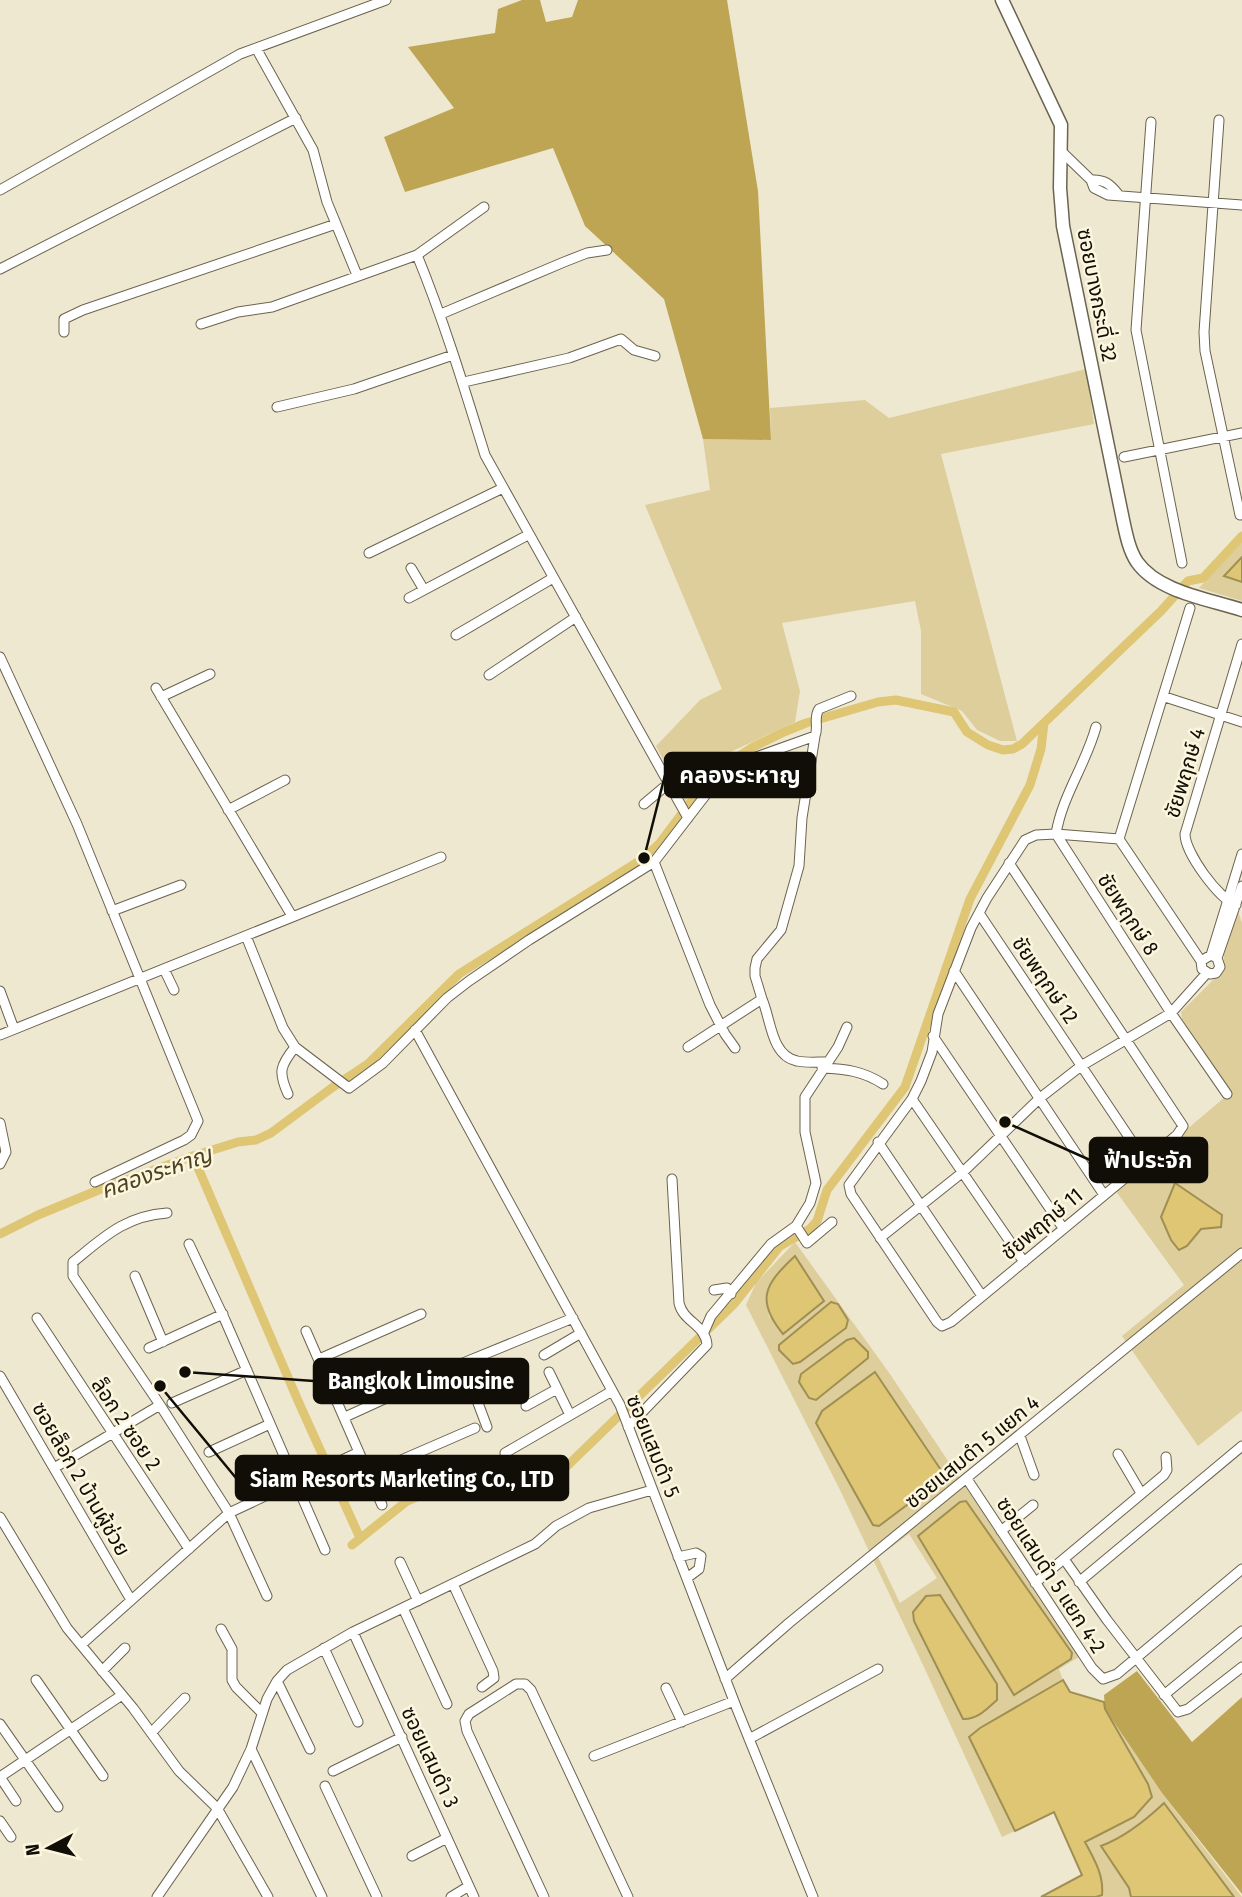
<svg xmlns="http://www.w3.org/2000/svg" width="1242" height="1897" font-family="'Fira Sans Condensed','Noto Sans Thai',sans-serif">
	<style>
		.green { fill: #ddce9c; fill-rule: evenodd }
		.forest { fill: #bda553 }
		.water { fill: #dec674; stroke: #a08f53; stroke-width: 2 }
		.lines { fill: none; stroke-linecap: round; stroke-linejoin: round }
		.canal { stroke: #dec674; stroke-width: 9 }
		.street-casing { stroke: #6a634f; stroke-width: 11 }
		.secondary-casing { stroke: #6a634f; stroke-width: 15 }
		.street { stroke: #fff; stroke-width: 9 }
		.secondary { stroke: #fff; stroke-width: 12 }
		.labels { text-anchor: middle; stroke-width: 5; stroke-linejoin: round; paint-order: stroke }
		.street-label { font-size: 21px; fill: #110e07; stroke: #fdf6de }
		.water-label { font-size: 23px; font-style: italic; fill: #4e4320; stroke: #fdf6de }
		.leader { fill: none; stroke: #110e07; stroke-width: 2.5 }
		.callout-dot { fill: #110e07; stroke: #fdf6de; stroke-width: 2.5 }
		.callout { fill: #110e07; stroke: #110e07; stroke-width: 2.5 }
		.callout-label { font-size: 23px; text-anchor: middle; font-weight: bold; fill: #fff }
	</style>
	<rect width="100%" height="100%" fill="#efe8d1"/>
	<!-- green -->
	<path class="green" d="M1086,369l8,55 -153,30 76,287h-17l-23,-11 -15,-19 -41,-17v-63l-6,-30 -133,22 18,68 -5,31 -69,32 -41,47 -29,-55 44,-46 22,-11 -77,-184 65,-15 -7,-51 68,1 -1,-32 95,-8 24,18z
		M1242,542v15l-17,19 17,6v19l-43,-13z
		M1238,911l4,12v488l-44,35 -76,-110 62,-51 -69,-95 116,-98 -49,-73 -1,-7 38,-38 5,-15 -1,-8zM1176,1183l18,14 7,32 -14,17 -26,-29z
		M795,1242l95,132 189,283 -20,12 4,11 -83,48 -11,9 46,94 -13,6 -79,-172 -83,-175 -94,-185 10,-22zM782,1268l-12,51c-7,-26 -4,-30 12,-51zM831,1302l10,6 4,20 -46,34 -7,2zM875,1372l65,108 -60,46 -7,-1 -51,-114zM909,1534l28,44 -37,25 -22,-46zM940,1595l57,89 1,12 -85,-84 13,-16zM953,1596l118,63 -49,32 -8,4z
		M1105,1709l57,84 80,104h-8l-70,-94 -30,26 -33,18 28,41 2,9h-35l6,-2 -17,-53 49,-25 14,-33z"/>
	<!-- forest -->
	<path class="forest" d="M522,0h18l6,22 26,-5 6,-17h149l31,191 13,249 -68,-1 -39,-140 -79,-73 -32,-78 -148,44 -21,-55 70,-29 -46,-61 87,-14 3,-24z
		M1137,1671l55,71 50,-45v197l-80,-101 -57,-84 -1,-14z"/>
	<!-- water -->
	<path class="water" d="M1242,557v25l-18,-6z
		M1175,1183l47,32 -1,12 -20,2 -14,17 -8,4 -8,-10 -10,-23z
		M795,1256l29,45 -41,33c-28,-34 -18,-50 12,-78z
		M831,1302l7,2 10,16 -2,8 -46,34 -7,2 -14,-14v-5z
		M854,1338l14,14v6l-52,42 -7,-2 -10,-16 2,-8 46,-34z
		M875,1372l68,101 -3,7 -61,46 -6,-1 -57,-102 6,-12z
		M966,1501l106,152 -1,6 -57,36 -96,-159 42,-34z
		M940,1595l57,89v16c-10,9 -20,20 -34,19l-49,-98 -1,-9 13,-16z
		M1063,1680l7,12 34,10 1,7 43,75 4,13 -18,20 -49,25c9,17 19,33 17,53l-6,2h-55l41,-22 -28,-63 -39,19 -46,-94 11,-9z
		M1164,1803l70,94h-103l-2,-9 -28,-42c24,-9 44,-25 63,-43z"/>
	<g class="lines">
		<!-- canal -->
		<path class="canal" d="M193,1156l106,247 61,135
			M0,1234l38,-19 63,-26 92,-33 45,-14 18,-2 15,-7 62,-46 35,-23 91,-90 185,-116 16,-15 44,-59 12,-13 37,-24 31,-15 22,-9 72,-21 18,-2 58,12 13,20 21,13 15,5 10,-1 9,-5 139,-133 27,-30 15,-3 39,-42
			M352,1545l55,-44 57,-24 51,-4 29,3 19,-6 171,-166 46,-58 30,-17 7,-8 10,-31 78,-103 65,-188 60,-114 11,-36 3,-26"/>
		<!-- street casing -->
		<g class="street-casing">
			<path id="street" d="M256,48l57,102 14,52 30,73
				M1219,120l-15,212 1,19 35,164
				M1151,122l-15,208 46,233
				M1061,151l30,29 3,8 14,7 134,10
				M1091,180c13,-1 19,4 27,14
				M0,190l240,-136 146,-54
				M417,255c27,66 47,132 68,200l203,363
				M0,269l296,-151
				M441,314l123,-52 23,-9 20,-3
				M201,324l37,-12 34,-5 145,-52 67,-48
				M64,332v-13l19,-9 253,-86
				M464,382l105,-24 52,-19 13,11 21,6
				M277,407l77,-18 99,-34
				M1124,457l118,-24
				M369,553l134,-65
				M411,568l13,22
				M409,598l119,-63
				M456,635l97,-57
				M0,657l77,167 121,297 -7,14 -7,5 -89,42
				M489,675l87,-58
				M156,688l136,228
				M161,697l49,-23
				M1165,697l77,25
				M1096,727c-10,37 -34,69 -40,107l115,179 56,81
				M644,804l25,-21
				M228,810l57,-30
				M1119,839l71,-231
				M1119,839l82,122
				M654,862l56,143 15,29 10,14
				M1009,863l174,263 -6,9 -226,187 -9,4 -5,-4 -86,-128 -2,-9 63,-86 9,-18 11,-29 6,-38 33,-86 16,-30 38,-58 11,-5 20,-1 63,5
				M1236,905c-17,-6 -51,-52 -51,-71l57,-190
				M112,911l69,-26
				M979,913l166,248
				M246,936l37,92 12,19 54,41 34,-25 64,-65 22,-17 60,-41 125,-78 57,-74 16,-14 18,-13 70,-25c4,-9 -2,-18 4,-27l32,-13
				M1211,955l6,3 3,9 -4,6 -6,1 -8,-5 -1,-8 10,-6 31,-101
				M1217,958l25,-72
				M164,969l10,21
				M954,971l150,224
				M0,991l14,38
				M762,999l-7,-23v-8l2,-9 24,-29 18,-64 3,-48 13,-82
				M415,1030l205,375 117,304 76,188
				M0,1035l441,-178
				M933,1036l130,192
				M688,1047l74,-48c9,20 9,57 35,62 9,2 20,1 29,1
				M822,1068c24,1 41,3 61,16
				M288,1094c-10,-22 -8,-28 7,-47
				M912,1099l112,163
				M0,1123l6,29 -6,12
				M878,1142l104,154
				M167,1213c-42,3 -63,24 -94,49v14l87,129 69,108 38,83
				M796,1226l11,17 25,-21
				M880,1238l83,-66 77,-74 41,-32 90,-53 35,-39
				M189,1244l36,76 100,230
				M135,1276l28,66
				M714,1290l13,-2 4,6
				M37,1318l152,231
				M306,1331l76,174
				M704,1332l7,-16 60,-72 25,-18 14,-23 6,-20 -11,-51v-35l33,-50 9,-20
				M149,1348l74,-34
				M544,1355l37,-22
				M319,1359l102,-45
				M463,1363l24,64
				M549,1372l21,43
				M0,1376l131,224
				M172,1403l75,-33
				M526,1406l31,-17
				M345,1417l118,-54 110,-45
				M628,1427l79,-82c-1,-20 -24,-23 -28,-42l-7,-124
				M1020,1436l14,39
				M209,1452l61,-28
				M505,1453l107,-62
				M1118,1454l23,39
				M54,1468l106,-63
				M369,1474l106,-46
				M967,1479l125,189 11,11 14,-5 125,-105
				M0,1517l67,111 66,80 46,63 38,37 51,89
				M1001,1531l32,-26
				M678,1557l18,-4 5,3 -2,13 -12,9
				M1064,1559l43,61 71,92 10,-3 54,-42
				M400,1562l18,39
				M1079,1582l163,-136
				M1035,1583l129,-108 3,-5 -1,-13
				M453,1584l40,87 1,7 -12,9
				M403,1608l44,96
				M221,1629l11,20v31l4,7 26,26
				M353,1632l121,265
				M81,1645l148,-132 130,-61
				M324,1648l34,74
				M102,1671l23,-23
				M725,1679l64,-56 453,-370
				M36,1680l67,96
				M277,1681l33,68
				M666,1688l16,34
				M1164,1695l78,-64
				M0,1724l58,83
				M151,1733l34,-35
				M749,1739l129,-70
				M251,1749l71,148
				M594,1756l140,-55
				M333,1771l69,-34
				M325,1786l52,111
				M16,1801l-16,-24 122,-82
				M0,1821l11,16
				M412,1856l35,-18
				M157,1897l76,-110 18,-38 16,-50 10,-18 10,-11 66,-38 182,-88 21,-18 33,-18 63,-18
				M451,1897l18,-11
				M544,1897l-77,-166 -2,-10 4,-7 47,-30h9l6,6 97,207"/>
		</g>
		<!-- secondary casing -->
		<g class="secondary-casing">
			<path id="secondary" d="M1002,0l59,125 -1,63 3,38 60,294c3,14 6,30 14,42 21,30 72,37 105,48"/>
		</g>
		<!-- street -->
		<use href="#street" class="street"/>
		<!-- secondary -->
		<use href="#secondary" class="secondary"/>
	</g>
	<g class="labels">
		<!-- street labels -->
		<g class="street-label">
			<text transform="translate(1097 295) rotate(79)" y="7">ซอยบางกระดี่ 32</text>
			<text transform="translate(1185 773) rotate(-73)" y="7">ชัยพฤกษ์ 4</text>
			<text transform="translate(1128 914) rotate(57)" y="7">ชัยพฤกษ์ 8</text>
			<text transform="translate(1045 980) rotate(56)" y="7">ชัยพฤกษ์ 12</text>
			<text transform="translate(1042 1224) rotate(-40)" y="7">ชัยพฤกษ์ 11</text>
			<text transform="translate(126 1424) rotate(56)" y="7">ล็อก 2 ซอย 2</text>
			<text transform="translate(653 1446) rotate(68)" y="7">ซอยแสมดำ 5</text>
			<text transform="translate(972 1452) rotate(-39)" y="7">ซอยแสมดำ 5 แยก 4</text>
			<text transform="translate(81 1479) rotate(60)" y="7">ซอยล็อก 2 บ้านผู้ช่วย</text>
			<text transform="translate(1051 1575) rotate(57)" y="7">ซอยแสมดำ 5 แยก 4-2</text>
			<text transform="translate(430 1757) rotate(65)" y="7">ซอยแสมดำ 3</text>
		</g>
		<!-- water labels -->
		<g class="water-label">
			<text transform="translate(156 1172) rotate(-19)" y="8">คลองระหาญ</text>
		</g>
	</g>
	<!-- callouts -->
	<path class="leader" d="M644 858L665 775M1005 1122L1090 1160M185 1372L314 1381M160 1386L236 1478"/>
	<g class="callout-dot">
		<circle cx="644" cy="858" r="7"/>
		<circle cx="1005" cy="1122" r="7"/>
		<circle cx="185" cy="1372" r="7"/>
		<circle cx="160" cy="1386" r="7"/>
	</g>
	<g class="callout">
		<rect x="665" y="753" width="150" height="44" rx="7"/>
		<rect x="1090" y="1138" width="117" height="44" rx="7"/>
		<rect x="314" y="1359" width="214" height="44" rx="7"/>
		<rect x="236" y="1456" width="332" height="44" rx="7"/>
	</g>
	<g class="callout-label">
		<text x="740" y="783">คลองระหาญ</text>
		<text x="1148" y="1168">ฟ้าประจัก</text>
		<text x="421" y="1389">Bangkok Limousine</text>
		<text x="402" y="1487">Siam Resorts Marketing Co., LTD</text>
	</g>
	<!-- north arrow -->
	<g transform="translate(49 1848) rotate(263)" stroke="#fdf6de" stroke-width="5" paint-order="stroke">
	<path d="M0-5L12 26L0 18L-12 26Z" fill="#110e07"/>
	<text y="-10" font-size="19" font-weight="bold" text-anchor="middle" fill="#110e07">N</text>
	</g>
</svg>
